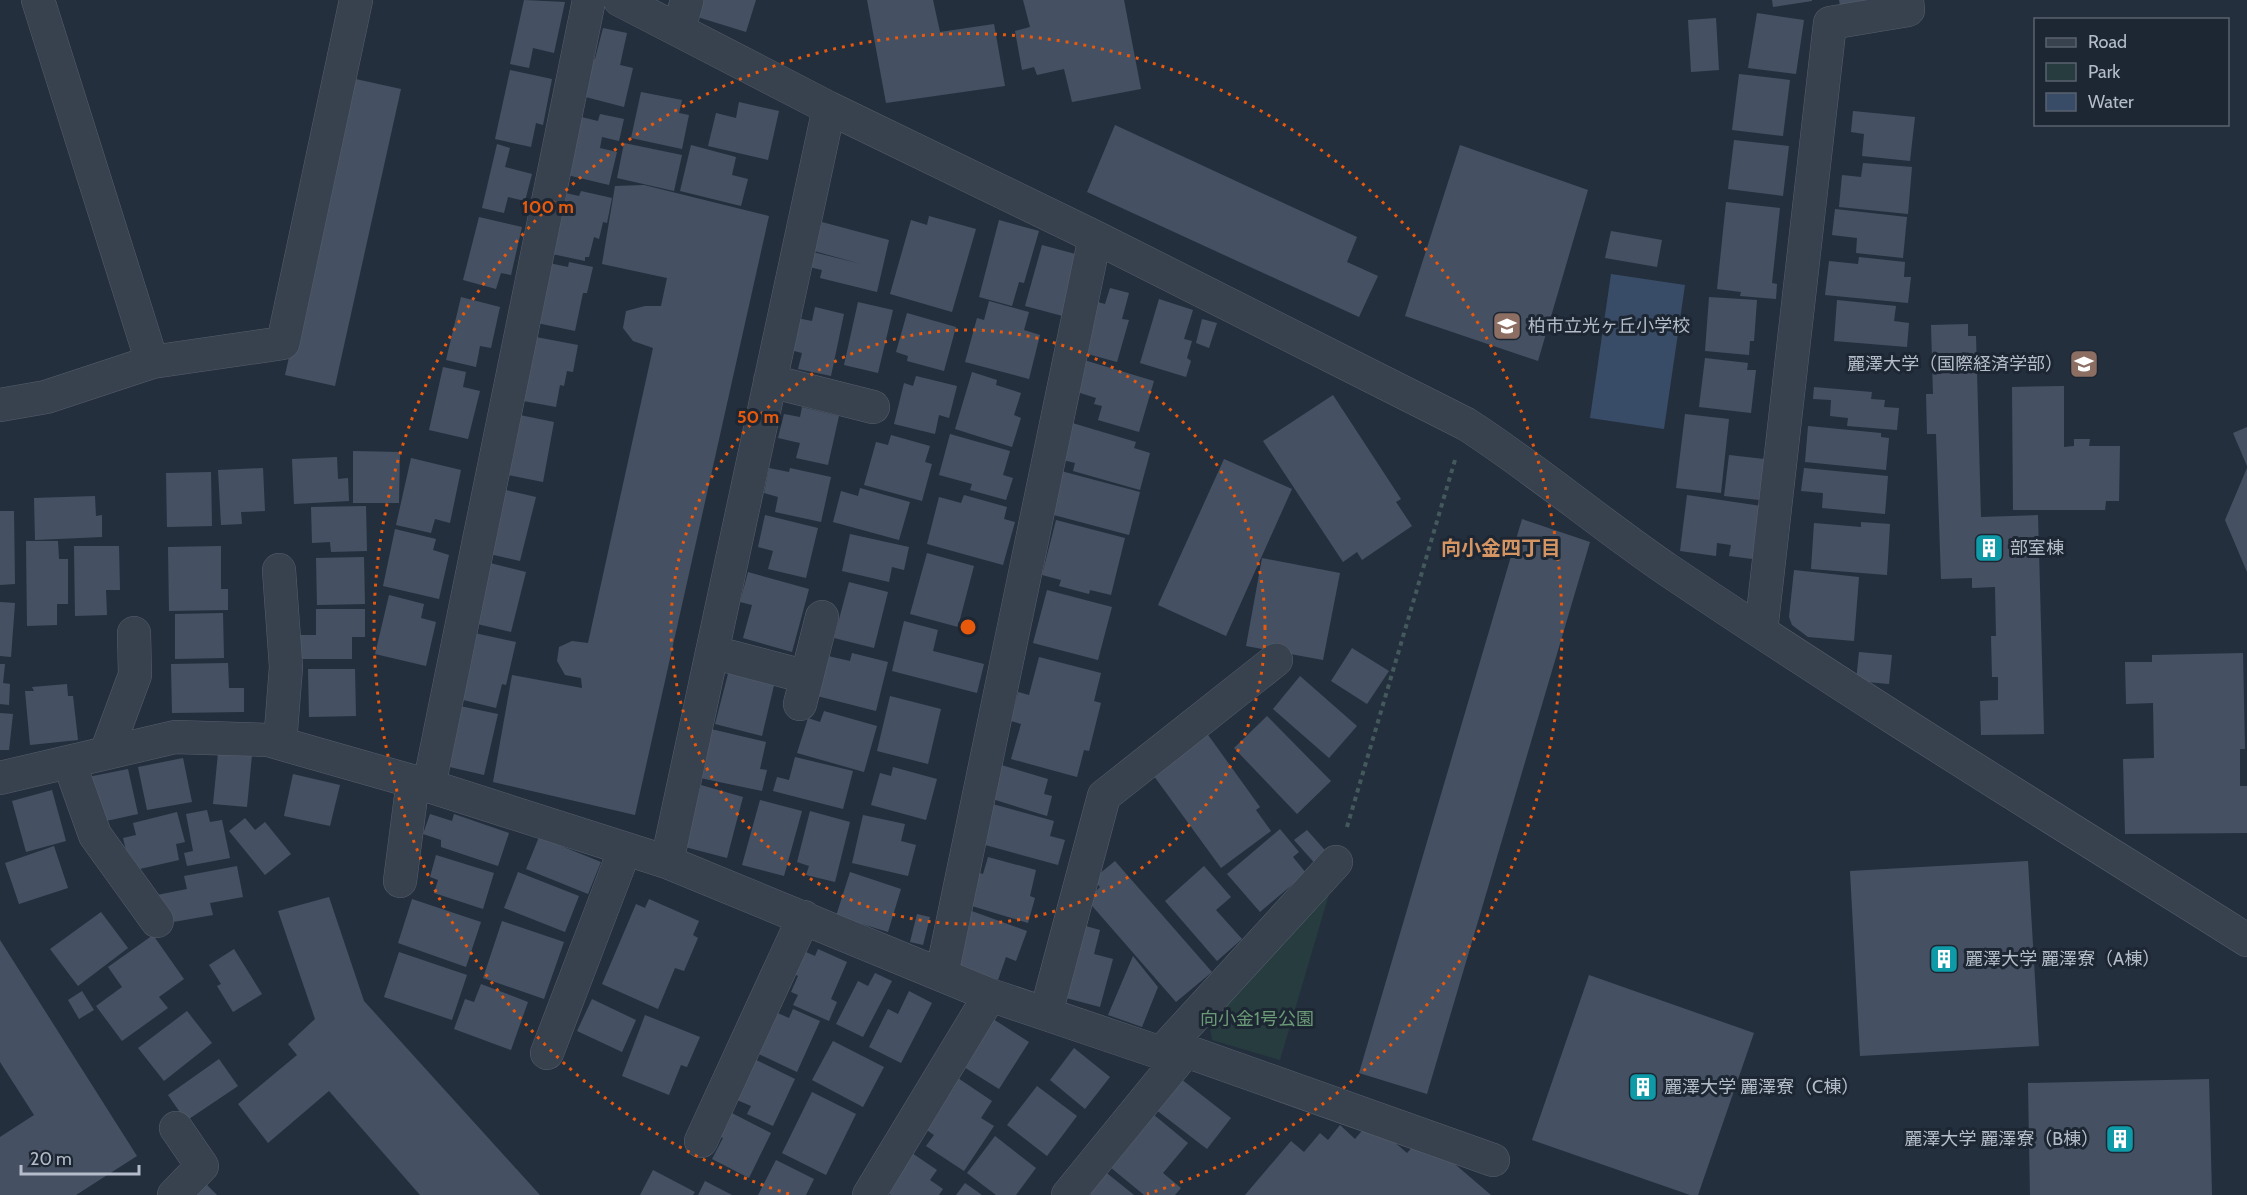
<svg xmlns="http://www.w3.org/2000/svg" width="2247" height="1195" font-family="Cabin,'Noto Sans JP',sans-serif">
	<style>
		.green { fill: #263c3f }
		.water { fill: #394c67 }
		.building { fill: #455162 }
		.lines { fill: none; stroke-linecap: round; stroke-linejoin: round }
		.minor-casing { stroke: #565f6c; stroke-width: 34 }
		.path { stroke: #44595c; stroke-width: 4; stroke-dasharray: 4.5 4.5; stroke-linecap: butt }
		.minor { stroke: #38414e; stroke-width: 33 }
		.ring { fill: none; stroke: #e8590c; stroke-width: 3; stroke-dasharray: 3 6 }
		.labels { text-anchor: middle; stroke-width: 6; stroke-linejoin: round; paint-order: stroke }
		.poi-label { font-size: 18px; fill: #b4bcc9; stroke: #1d2633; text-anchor: start }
		.park-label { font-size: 18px; fill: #6b9a76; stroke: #1d2633 }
		.neighbourhood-label { font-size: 20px; font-weight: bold; fill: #d59563; stroke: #1d2633 }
		.centre { fill: #e8590c; stroke: #1d2633; stroke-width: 3 }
		.ring-label { font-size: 18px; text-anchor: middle; font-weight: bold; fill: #e8590c; stroke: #1d2633; stroke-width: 6; stroke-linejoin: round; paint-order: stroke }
	</style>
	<rect width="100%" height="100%" fill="#242f3e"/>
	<!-- green -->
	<path class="green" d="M1330,891l-50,169 -68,-20 -3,-19z"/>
	<!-- water -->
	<path class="water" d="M1611,274l74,11 -21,144 -74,-11z"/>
	<!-- building -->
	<path class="building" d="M524,0l41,2 -11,51 -21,-5 -4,20 -19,-4z
		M695,0h61l-10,32 -55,-17z
		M867,0h66l7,32 54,-8 11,62 -119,17z
		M1023,0h101l17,89 -69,13 -8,-33 -27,6 -3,-8 -12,3 -7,-39 15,-4z
		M1772,0h40v1l-39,6z
		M1839,0h48l-46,11z
		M1757,13l47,7 -8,54 -48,-6z
		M1716,18l3,52 -28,2 -3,-52z
		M603,28l24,5 -7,32 13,3 -9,39 -46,-12 8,-38 9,2z
		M510,70l42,9 -9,46 -7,-2 -5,24 -36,-8z
		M1739,74l51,6 -7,56 -51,-6z
		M351,78l50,11 -66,297 -50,-11z
		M641,92l41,8 -3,13 10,2 -7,34 -51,-11z
		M739,102l40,9 -11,49 -60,-14 8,-33 20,5z
		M1853,111l62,6 -5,44 -48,-5 2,-22 -13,-2z
		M600,114l24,5 -5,22 -17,-4 -2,11 17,4 -8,33 -46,-11 14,-58 21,5z
		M1115,125l242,112 -10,25 31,14 -19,41 -272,-125z
		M1734,140l55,6 -6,50 -55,-7z
		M624,143l58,12 -8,36 -57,-13z
		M497,144l13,4 -5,19 27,7 -7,27 -17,-4 -4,16 -22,-5z
		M691,145l45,12 -4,18 16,4 -7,27 -61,-15z
		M1460,145l128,45 -50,171 -133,-45z
		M1863,163l49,4 -4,47 -69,-7 3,-32 19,2z
		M644,185l125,31 -134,599 -142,-33 19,-107 70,13 -1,-10 -16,-3 -8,-14 2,-14 13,-6 16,2 65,-295 -20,-7 -10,-13 3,-17 19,-5h16l6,-28 -65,-14 13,-78z
		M581,191l31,7 -5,25 -4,-1 -4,17 -5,-2 -5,20h-4v4l-33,-7 9,-62 18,4z
		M1726,202l54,6 -8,75 5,1 -1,15 -36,-3 1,-4 -24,-3z
		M1835,209l72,8 -4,41 -47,-5 1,-15 -25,-3z
		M929,216l47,13 -24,83 -62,-18 21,-74 16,5z
		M479,217l43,10 -11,48 -10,-2 -5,16 -33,-9z
		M999,220l40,11 -15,52 -5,-1 -7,24 -33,-9z
		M822,222l67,18 -12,52 -57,-14 2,-8 -13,-3 4,-15 48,12 -47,-13z
		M1611,231l51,9 -5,27 -52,-9z
		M1042,245l37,10 -9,63 -45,-12z
		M1859,257l46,5 -1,15h7l-3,26 -83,-8 4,-34 29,3z
		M569,262l24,5 -6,26h-4l-8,38 -38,-8 12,-60 19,4z
		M1110,288l19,5 -7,26 7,1 -12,42 -33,-9 14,-51 7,2z
		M461,297l39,10 -9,41 -11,-2 -4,21 -30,-7z
		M1709,297l48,3 -3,41h-4l-1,14 -44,-4z
		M1159,299l34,11 -9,29 8,2 -5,17 4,3 -5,16 -46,-14z
		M1837,300l59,6 -2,15 15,2 -2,24 -73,-6z
		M989,301l40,11 -5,18 16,5 -11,44 -64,-17 12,-44 7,2z
		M858,302l35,8 -15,63 -34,-8z
		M815,307l29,7 -13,62 -33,-7 4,-16 -12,-3 7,-32 15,3z
		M907,313l49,14 -12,44 -37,-10 1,-5 -12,-4z
		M1202,319l15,4 -8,25 -13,-5z
		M1968,324v12h8l5,181 57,-2 6,219 -63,1 -1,-34 18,-1v-23h-6l-1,-41h5l-1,-49 -23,1v-10l-31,1 -5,-145h-9l-1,-40h7l-2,-69z
		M536,337l42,8 -5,27 -6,-1 -3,15 -4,-1 -4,22 -38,-7z
		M1705,358l43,5 -1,7h9l-5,43 -52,-6z
		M1084,360l70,21 -15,51 -41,-12 4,-14 -8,-2 2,-6 -22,-7z
		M443,367l23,5 -3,15 17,4 -12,48 -39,-9z
		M972,372l25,8 -1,5 25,8 -7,22 7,3 -9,29 -57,-18z
		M916,376l41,10 -8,32 -10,-3 -4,19 -41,-10 10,-41 9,3z
		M2064,386v61l10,-1v-7h16l-1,7h31l-1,55h-13l-1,9h-92l-1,-123z
		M1814,387l58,5 -1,7 14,1 -1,7 15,1 -2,22 -50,-4 1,-8 -18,-2 1,-16 -18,-1z
		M1333,395l68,104 -5,3 16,24 -50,34 -5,-8 -14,10 -80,-121z
		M802,407l37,9 -11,49 -32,-7 4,-15 -22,-5 6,-24 16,3z
		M515,414l39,8 -11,60 -40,-8z
		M1685,414l44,5 -8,74 -45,-5z
		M1069,422l67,20 -2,6 16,5 -10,37 -67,-19 2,-8 -16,-4z
		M1808,426l73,7v4l8,1 -3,32 -81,-8z
		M2247,427v39l-14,-33z
		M950,434l60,17 -7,24 10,3 -7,22 -36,-10 2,-6 -33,-9z
		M891,435l39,11 -5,16 7,2 -10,37 -58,-16 12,-43 12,3z
		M353,451l47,1 -1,51h-46z
		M1729,455l44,5 -5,41 -44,-5z
		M337,457l1,22 10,-1 1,23 -55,3 -2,-45z
		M411,458l50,12 -11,53 -15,-4 -4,14 -35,-8z
		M1224,459l68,30 -66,147 -68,-31z
		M263,468l2,43 -24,1 1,12 -21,1 -3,-55z
		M769,468l20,4 1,-4 41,9 -10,45 -46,-10 3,-15 -14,-4z
		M1804,468l84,8 -3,38 -63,-6 1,-15 -22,-2z
		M2247,468v104l-22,-52z
		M1061,471l79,21 -11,43 -79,-21z
		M211,472l1,54 -45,1 -1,-54z
		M860,488l50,14 -11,38 -66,-18 8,-31 17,5z
		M502,489l34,8 -16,64 -35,-8z
		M964,495l43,12 -3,12 11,3 -12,43 -76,-21 12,-47 22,6z
		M1687,495l81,12 -8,53 -31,-4 2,-11 -14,-2 -1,13 -36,-5z
		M95,496l1,20 6,-1v22l-67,3 -1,-42z
		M366,506l1,45 -36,1 -1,-10 -18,1 -1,-36z
		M0,511h14l1,73 -15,1z
		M765,515l53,13 -12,50 -38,-9 5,-18 -15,-4z
		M1522,519l68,23 -163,552 -68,-21z
		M1056,520l69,18 -14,57 -21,-5 -1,4 -30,-8 2,-6 -19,-5z
		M1861,522l29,2 -3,51 -76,-6 3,-46 47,4z
		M395,529l41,10 -3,11 16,5 -10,44 -56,-13z
		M850,534l59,13 -5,23 -12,-3 -3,15 -47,-11z
		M26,541h32l1,18h9v45h-11v21l-30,1z
		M74,546h45l1,44h-14l1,25 -32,1z
		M221,546v43h7v21l-59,1 -1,-64z
		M927,553l47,13 -16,61 -48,-13z
		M364,557l1,47 -48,1 -1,-47z
		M1262,558l78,15 -17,87 -77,-14z
		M486,562l40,10 -15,60 -38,-9z
		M1794,570l65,7 -5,64 -46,-4 -16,-12 -3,-8z
		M748,572l61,17 -17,63 -49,-14 9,-33 -12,-3z
		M849,582l39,10 -14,56 -40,-10z
		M1047,590l65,17 -14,53 -65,-17z
		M389,595l35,9 -3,14 15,4 -10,44 -51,-12z
		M0,602l15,1 -4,54 -11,-1z
		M316,609h49v28h-13v22h-53v-24h17z
		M223,613l1,45 -49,1v-45z
		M904,621l34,9 -5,21 51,13 -7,29 -85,-22z
		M470,632l46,10 -10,43 -4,-1 -6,24 -41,-10z
		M1352,648l37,23 -22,33 -36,-23z
		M1859,652l33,3 -3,29 -33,-3z
		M852,653l36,9 -12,49 -59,-15 11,-40 22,5z
		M2243,653l2,96h-5v37h7v47l-122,1 -2,-75 31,-1 -1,-55 -27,1 -1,-42h27v-7z
		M1039,657l62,16 -7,28 7,2 -12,48 -5,-1 -7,27 -66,-18 10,-35 -10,-3 7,-29 11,3z
		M228,663l1,25h15v24l-72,1 -1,-49z
		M0,664h5l-2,19 7,1 -1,21 -9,-1z
		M730,666l46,11 -14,59 -47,-12z
		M308,669h47l1,47 -47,1z
		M1300,676l57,50 -28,32 -56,-49z
		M67,684l1,12h5l5,44 -48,5 -5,-54h9l-2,-4z
		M890,696l51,13 -13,55 -51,-13z
		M455,705l43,9 -14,61 -43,-10z
		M824,711l53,15 -13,46 -67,-19 11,-35 12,4z
		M0,713l13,1 -4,36h-9z
		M1267,716l64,65 -34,33 -63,-66z
		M711,729l55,13 -6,27 7,1 -5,21 -62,-13z
		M1206,732l54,75 -4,3 15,21 -50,37 -70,-96z
		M218,753l34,2 -5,52 -34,-3z
		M795,757l58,14 -10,38 -70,-18 4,-14 12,3z
		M183,758l9,44 -45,8 -9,-43z
		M998,764l50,15 -4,15 8,2 -5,20 -58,-18z
		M893,767l44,12 -11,41 -55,-15 9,-32 11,3z
		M128,769l10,45 -41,9 -9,-46z
		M293,774l47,11 -10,41 -46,-10z
		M701,785l42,12 -16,61 -42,-11z
		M52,790l14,51 -40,11 -14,-51z
		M760,800l42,11 -18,65 -42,-11z
		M989,803l65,18 -4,15 15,4 -7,25 -80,-22z
		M207,810l3,12 12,-2 8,38 -43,8 -3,-13 9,-2 -7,-37z
		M810,811l40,11 -15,60 -29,-7 3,-9 -12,-4z
		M177,812l8,30 -9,2 3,16 -48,11 -8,-33 13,-3 -3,-12z
		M430,814l22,7 2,-7 55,19 -11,33 -57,-19v-7l-18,-6z
		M863,815l42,9 -4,17 15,4 -8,31 -56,-13z
		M245,818l10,12 10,-8 26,32 -26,21 -36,-44z
		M1280,829l19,23 -6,5 13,16 -46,39 -33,-38z
		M1307,830l24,27 -12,11 -25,-28z
		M539,837l62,25 -13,32 -62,-25z
		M54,846l14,42 -49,16 -14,-41z
		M436,855l58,18 -11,36 -49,-16 4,-13 -8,-3z
		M988,857l48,13 -6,26 5,2 -7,25 -66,-20 10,-33 11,4z
		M1115,861l97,111 -36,30 -89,-102 13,-13 -7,-8z
		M2028,861l11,185 -179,10 -10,-185z
		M237,866l6,31 -33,6 3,12 -51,9 -5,-29 30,-6 -3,-13z
		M1204,866l27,31 -15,13 26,29 -25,22 -52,-60z
		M518,872l61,24 -14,36 -61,-24z
		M850,872l51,17 -13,43 -52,-16z
		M329,897l35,104 176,194h-120l-91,-104 -61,52 -30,-39 59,-49 -9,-11 27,-25 -37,-108z
		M412,899l69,23 -15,45 -68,-24z
		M649,899l50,22 -6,14 5,3 -14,33 -9,-3 -17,41 -56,-25 34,-80 9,4z
		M969,910l58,21 -11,30 -10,-4 -8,23 -48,-17z
		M101,912l27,36 -50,38 -28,-37z
		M917,914l13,3 -7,28 -13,-3z
		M502,921l62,21 -20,57 -61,-21z
		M1075,923l25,7 -6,24 19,5 -13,48 -34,-9z
		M153,935l31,44 -25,18 9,11 -46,33 -26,-35 26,-19 -14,-20z
		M0,940l137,216 -61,39h-76v-58l34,-22 -34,-53z
		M797,948l18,8 3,-7 29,13 -16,37 6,3 -8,19 -36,-16 5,-10 -7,-3 7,-16 -11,-6z
		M234,949l28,45 -29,18 -16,-26 4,-2 -12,-19z
		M399,952l68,23 -15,45 -68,-23z
		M1133,956l25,31 -16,40 -34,-12z
		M875,973l17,8 -29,56 -27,-13 22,-43 10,5z
		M1589,975l165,58 -56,162h-8l-158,-55z
		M481,984l47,18 -17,48 -57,-21 11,-30 9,3z
		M82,991l12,19 -15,9 -11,-19z
		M909,991l23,12 -31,60 -32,-16 19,-38 10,5z
		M592,999l44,21 -14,32 -45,-21z
		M793,1009l27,12 -23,51 -49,-23 25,-38 16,7z
		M187,1011l25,32 -48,38 -26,-33z
		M645,1015l55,22 -13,30 -6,-2 -12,30 -47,-19z
		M990,1017l39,25 -30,47 -40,-25z
		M833,1041l51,26 -21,40 -51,-27z
		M1074,1048l36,29 -25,32 -35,-29z
		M748,1056l47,23 -22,47 -26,-12 4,-8 -14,-6z
		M219,1059l19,27 -52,35 -18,-26z
		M949,1072l43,29 -11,17 13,8 -30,45 -38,-25 8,-11 -19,-13z
		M1176,1075l55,43 -24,31 -56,-43z
		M2209,1079l3,116h-182l-2,-112z
		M1037,1086l40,30 -30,40 -40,-31z
		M812,1092l44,22 -30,61 -44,-22z
		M726,1110l45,23 -22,45 -37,-19 11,-21 -9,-4z
		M1148,1110l40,33 -25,30 18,15 -6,7h-31l-40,-33z
		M1370,1121l37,32 15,-17 69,59h-246l46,-54 13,11 16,-19 8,7 12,-15 15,14z
		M995,1136l41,32 -20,27h-20l-29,-22z
		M906,1149l31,21 -7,10 13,9 -4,6h-48l-11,-7z
		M776,1160l38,19 -8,16h-48z
		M653,1170l42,22 -2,3h-53z
		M1103,1170l31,25h-43l-5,-4z
		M201,1179l16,16h-32z
		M705,1181l27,14h-34z
		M965,1183l17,12h-26z"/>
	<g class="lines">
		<!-- minor casing -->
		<g class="minor-casing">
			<path id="minor" d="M38,0l114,362
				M620,0l209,108 266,129 371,187c70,45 133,99 202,146 190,128 385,248 579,370
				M679,29l8,-29
				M770,381l103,26
				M0,405l46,-8 106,-35 131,-19 73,-343
				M279,570l7,97 -6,76
				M1761,631l69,-608 78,-13 -1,-10
				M712,652l95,25
				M800,704l22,-87
				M106,753l29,-78 -1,-42
				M69,762l26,73 62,86
				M0,778l175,-41 93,3 161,46 238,76 323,133 189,64 -111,136
				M429,786l160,-786
				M667,862l162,-754
				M400,881l13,-100
				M942,973l153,-736
				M1046,1013l58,-217 172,-136
				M1169,1045l324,115
				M547,1053l78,-204
				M1161,1053l175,-191
				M701,1141l103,-224
				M174,1195l28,-29 -26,-38
				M869,1195l121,-200"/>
		</g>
		<!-- path -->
		<path class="path" d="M1347,827l108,-367"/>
		<!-- minor -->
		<use href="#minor" class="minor"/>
	</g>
	<!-- distance rings -->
	<g class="ring">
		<circle cx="968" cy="627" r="297"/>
		<path d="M789 1194A594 594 0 1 1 1147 1194"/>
	</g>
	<!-- icons -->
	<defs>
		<g id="school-square" transform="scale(1.5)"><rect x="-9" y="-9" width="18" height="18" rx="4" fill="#8d6e63" stroke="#1d2633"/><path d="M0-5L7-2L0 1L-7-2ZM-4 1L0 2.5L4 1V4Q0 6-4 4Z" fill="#fff"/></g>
		<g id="university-square" transform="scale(1.5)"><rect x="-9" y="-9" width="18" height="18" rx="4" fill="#8d6e63" stroke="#1d2633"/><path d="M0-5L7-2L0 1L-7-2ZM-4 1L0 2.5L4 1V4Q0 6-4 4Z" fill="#fff"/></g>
		<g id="building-square" transform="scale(1.5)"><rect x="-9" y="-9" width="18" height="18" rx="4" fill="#0f9aa8" stroke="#1d2633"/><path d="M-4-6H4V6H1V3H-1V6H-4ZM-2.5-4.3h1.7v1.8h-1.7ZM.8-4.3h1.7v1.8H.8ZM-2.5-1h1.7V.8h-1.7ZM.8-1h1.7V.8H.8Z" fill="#fff"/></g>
	</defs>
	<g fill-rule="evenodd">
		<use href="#school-square" x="1507" y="326"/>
		<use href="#university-square" x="2084" y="364"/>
		<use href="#building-square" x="1989" y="548"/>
		<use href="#building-square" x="1944" y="959"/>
		<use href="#building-square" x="1643" y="1087"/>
		<use href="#building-square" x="2120" y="1139"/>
	</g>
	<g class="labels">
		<!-- poi labels -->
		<g class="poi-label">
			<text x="1528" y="332">柏市立光ヶ丘小学校</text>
			<text x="2063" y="370" text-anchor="end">麗澤大学（国際経済学部）</text>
			<text x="2010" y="554">部室棟</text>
			<text x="1965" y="965">麗澤大学 麗澤寮（A棟）</text>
			<text x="1664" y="1093">麗澤大学 麗澤寮（C棟）</text>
			<text x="2099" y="1145" text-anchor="end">麗澤大学 麗澤寮（B棟）</text>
		</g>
		<!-- park labels -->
		<g class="park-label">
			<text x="1257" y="1025">向小金1号公園</text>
		</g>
		<!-- neighbourhood labels -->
		<g class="neighbourhood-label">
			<text x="1501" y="555">向小金四丁目</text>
		</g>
	</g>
	<circle cx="968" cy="627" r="9" class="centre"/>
	<g class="ring-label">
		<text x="548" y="213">100 m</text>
		<text x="758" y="423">50 m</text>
	</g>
	<!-- legend -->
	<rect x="2034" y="18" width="195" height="108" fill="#1d2633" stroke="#59626f" stroke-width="1.5"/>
	<rect x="2046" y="38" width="30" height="9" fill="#38414e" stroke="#59626f" stroke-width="1.5"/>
	<text x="2088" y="48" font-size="18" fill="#b4bcc9">Road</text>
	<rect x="2046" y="63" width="30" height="18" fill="#263c3f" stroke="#59626f" stroke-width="1.5"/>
	<text x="2088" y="78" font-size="18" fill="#b4bcc9">Park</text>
	<rect x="2046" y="93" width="30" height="18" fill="#394c67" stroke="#59626f" stroke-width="1.5"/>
	<text x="2088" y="108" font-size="18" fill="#b4bcc9">Water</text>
	<!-- scale -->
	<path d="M21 1165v9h118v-9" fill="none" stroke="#b4bcc9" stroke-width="3"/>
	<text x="30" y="1165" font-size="18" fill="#b4bcc9" stroke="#1d2633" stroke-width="4.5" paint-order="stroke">20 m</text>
</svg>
